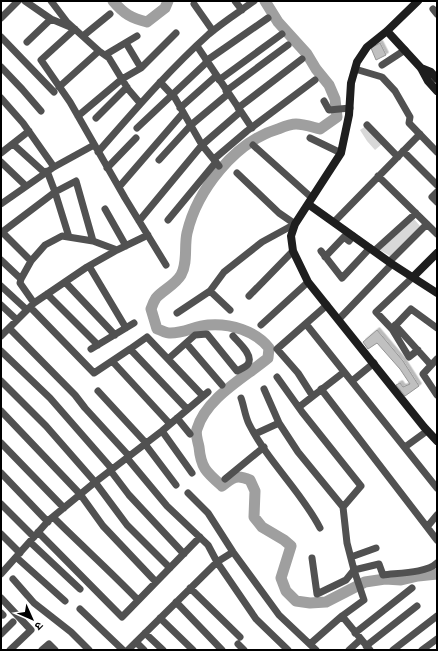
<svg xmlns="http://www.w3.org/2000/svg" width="438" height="651" font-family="Barlow,'Noto Sans Devanagari',sans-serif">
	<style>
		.green { fill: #d8d8d8 }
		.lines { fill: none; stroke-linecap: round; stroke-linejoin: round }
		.river { stroke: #9f9f9f; stroke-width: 11 }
		.building { fill: #c0c0c0; stroke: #959595; filter: url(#shadow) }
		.street { stroke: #515151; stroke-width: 7 }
		.secondary { stroke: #1e1e1e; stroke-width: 8 }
	</style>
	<defs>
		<filter id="shadow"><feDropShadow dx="2.5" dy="-2.5" stdDeviation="0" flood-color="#0004"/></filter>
	</defs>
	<rect width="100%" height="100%" fill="#fff"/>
	<!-- green -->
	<path class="green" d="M366,126l16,18 -7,6 -8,-9 -7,-11z
		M414,219l6,7 -30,30 -10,-6z"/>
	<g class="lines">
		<!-- river -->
		<path class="river" d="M113,1c11,13 18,17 34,21l18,-14 3,-7
			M265,1l13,21 29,32 9,15 13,16 6,14 2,18 -17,12c-8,-2 -17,-5 -24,-5 -6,0 -13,3 -18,5 -43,13 -81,61 -91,104 -3,13 1,30 -6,42 -6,10 -18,15 -25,23 -2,3 -4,8 -5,11l6,20c4,1 8,4 12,4 13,1 26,-7 39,-8 22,-2 48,6 61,23l-1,10c-24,20 -62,40 -71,71 -2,5 1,13 2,18 2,21 7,25 23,39 11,-9 15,-12 28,-6l5,11 -1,26 8,10 22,13 7,6 -10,32 5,13 10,10 14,2 16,-1 39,-20 20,-3 16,1 17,-4 19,-2"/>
	</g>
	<!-- building -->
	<path class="building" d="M380,43l6,12 -10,5 -5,-12z
		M377,330l26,31 16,25 -14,10 -9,-11 4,-2 3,4 7,-3 -10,-15 -23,-26 -9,6 -5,-7z"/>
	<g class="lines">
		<!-- street -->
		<path class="street" d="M25,1l26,18 24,10 -34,31 29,42 55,96 41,67
			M51,1l16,21 32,29 10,7 19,31 12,14
			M235,1l7,9
			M194,4l19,27
			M433,9l4,5
			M1,18l17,-17
			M83,36l27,-22
			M1,37l53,55
			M27,42l24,-23
			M126,43l15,25
			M197,46l55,82
			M105,55l32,-19
			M206,61l62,-43
			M382,65l23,-15
			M1,67l21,22 19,22
			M355,69l27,8 13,14 15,26 -1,6 28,29
			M219,80l63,-46
			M160,82l15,16 27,47 17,21
			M59,87l40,-36
			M226,91l62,-46
			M1,98l22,25 31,44
			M324,101l5,9 21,-2
			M180,108l36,-32
			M238,108l64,-49
			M78,116l44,-37 19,-11 35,-35
			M96,118l31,-31
			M367,125l31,32
			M137,128l70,-66
			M310,138l31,15
			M13,144l32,29
			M253,145l59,53
			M403,151l34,34
			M98,152c36,-41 71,-82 111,-118 14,-12 30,-22 45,-33
			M1,153l28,-22
			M214,159l33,-28 68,-51
			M159,160l32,-35 37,-31
			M1,162l25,24
			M107,168l29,-30
			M47,171l8,21 14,45
			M378,176l59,58
			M119,187l64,-74
			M437,192l-5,5 5,5
			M1,204l53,-37 40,-22
			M105,209l21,37
			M168,220l48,-58
			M139,221l63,-76 38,-33
			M334,222l86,-88
			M2,232l29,29
			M1,233l54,-41 21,-11 17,60
			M321,251l21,27 28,-30
			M374,251l42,-38
			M325,257l19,-20 5,4 4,-5
			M1,260l20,19
			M389,262l38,-38
			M89,266l37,62
			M413,277l-37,35 16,17 17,28 9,-7
			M65,282l50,53
			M1,286l26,24
			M47,294l51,51
			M249,296l44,-45
			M34,303l-14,-20 1,-4 10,-18 14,-16 17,-9 31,5 24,9 31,-15
			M1,305l16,15
			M30,307l64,66 36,-24 17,-12 56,59
			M230,310l-20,-19 14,-19 38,-30 33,-18 -16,-11 -42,-40
			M177,313l33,-22
			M339,319l53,-55
			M306,324l131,164
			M261,325l47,-43
			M395,325l36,40
			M9,328l66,67 10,13 44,48
			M392,329l19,-20 26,19
			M1,336l33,-33 53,-36 30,-17
			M186,343l9,-8 12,-1 30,37c4,-2 9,-4 11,-7 6,-9 -10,-22 -15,-28
			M91,349l43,-26
			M130,349l57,60
			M1,351l49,47 62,71
			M168,359l18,-16 36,42
			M437,359l-14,15 14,21
			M112,361l58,63
			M277,377l25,35 59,74 -18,21 4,36 7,27 25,-6 4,11c15,-2 44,-2 54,-12
			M1,381l45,45 49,56 32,43 43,43
			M352,381l22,-18
			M264,389l15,34 19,29 45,55
			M321,389l116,151
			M98,391l48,52
			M312,395l-14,-22 -21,-24 50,-44
			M241,398c3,8 4,18 8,26 19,38 52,67 71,104
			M299,407l45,-35
			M1,411l79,83 23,32 53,56
			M177,418l13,16
			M162,431l30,42
			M255,434l24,-11
			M1,443l63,65
			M145,444l31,41
			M405,447l22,-16
			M127,458l40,48 41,39 9,17 39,57 32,31
			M110,470l19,25 55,59
			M1,473l47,49
			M225,479l39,-32
			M188,493l20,20 25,39 46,63 37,35
			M1,504l33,33
			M53,517c28,28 57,54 85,83
			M427,527l10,-12
			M38,532l84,85 78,-80
			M1,534l19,19
			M30,542l50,47
			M16,557l49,44
			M351,557l25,-9
			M312,558l5,36 29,-14 8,-10
			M354,570l10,30 -22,16 28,34
			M1,574l48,-54 45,-37 68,-52 46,-39
			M13,579l21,24 37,29 18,18
			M190,588l50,49
			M1,598l30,32 -21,20
			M176,602l46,48
			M80,609l43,41
			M1,613l2,2
			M160,618l33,32
			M145,633l18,17
			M355,633l57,-45
			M1,634l12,-12
			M136,642l8,8
			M238,644l6,6
			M310,644l32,-28
			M366,646l51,-40
			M42,650l7,-6 6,6
			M128,650l89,-88 16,-10
			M349,650l11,-10
			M393,650l44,-34
			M422,650l15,-11"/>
		<!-- secondary -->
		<path class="secondary" d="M418,1l-31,30 -20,16 -10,15 -6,21 -2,32 -8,38 -46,71 -4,12 2,15 15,31 116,145 13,14
			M387,31l34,37 7,13 9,10
			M421,68l10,4 6,7
			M308,204l84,60 45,29
			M413,277l24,-24"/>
	</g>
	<!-- border -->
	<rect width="438" height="651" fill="none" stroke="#000000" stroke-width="4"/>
	<!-- north arrow -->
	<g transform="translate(32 619) rotate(135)" stroke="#ffffff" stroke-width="3" paint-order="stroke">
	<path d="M0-3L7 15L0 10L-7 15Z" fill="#000000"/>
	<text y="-6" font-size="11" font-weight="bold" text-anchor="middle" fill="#000000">उ</text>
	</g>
</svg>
